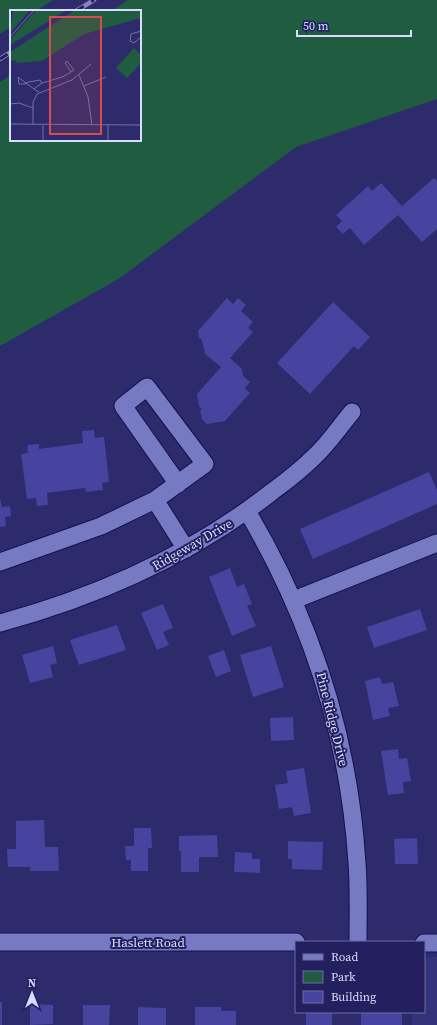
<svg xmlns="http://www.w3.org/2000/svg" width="437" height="1025" font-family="'Source Serif 4',serif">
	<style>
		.built { fill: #33327a }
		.green { fill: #1f5c40 }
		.building { fill: #46449e }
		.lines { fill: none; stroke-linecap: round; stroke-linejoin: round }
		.minor-casing { stroke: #170f4e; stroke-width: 19 }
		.minor { stroke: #767ac3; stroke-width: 17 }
		.rail-casing { stroke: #8586b6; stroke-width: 4.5 }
		.rail { stroke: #242060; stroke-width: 3; stroke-dasharray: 9; stroke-linecap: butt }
		.labels { text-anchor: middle; stroke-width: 4; stroke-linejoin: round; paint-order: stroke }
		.street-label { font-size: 13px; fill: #d9ddfd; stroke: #242060 }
		.inset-road { fill: none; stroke: #7272a6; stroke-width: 1 }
		.view { fill: #d74c53; fill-opacity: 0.15; stroke: #d74c53; stroke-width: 2 }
		.inset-edge { fill: none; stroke: #d9ddfd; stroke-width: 2 }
	</style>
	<rect width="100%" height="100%" fill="#2d2b6c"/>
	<!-- built -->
	<path class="built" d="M424,957h13v68h-25v-13h12z"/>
	<!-- green -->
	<path class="green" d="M0,0h53l-17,11h-25v16l-11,7z
		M128,0h309v99l-141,48 -176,131 -120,68v-264l11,-7v65h129v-129h-29z"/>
	<!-- building -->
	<path class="building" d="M434,178l3,3v48l-15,13 -24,-27 -34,30 -14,-17 -7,6 -7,-7 6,-6 -6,-6 32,-29 4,5 9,-8 21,23z
		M227,298l6,6 5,-6 8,7 -5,6 12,11 -5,6 5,4 -23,26 12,11 1,7 7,6 -5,6 5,5 -25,28 -18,3 -5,-5 -2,-8 2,-2 -3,-3 -2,-12 24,-27 -16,-13 -3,-14 -3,-2 -1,-7z
		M333,302l37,35 -12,13 -4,-4 -44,48 -33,-31z
		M94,430l1,8 9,-1 5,45 -7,1 1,7 -17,2 -1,-4 -38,5 1,12 -11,1 -1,-8 -9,1 -6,-45 7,-1 -1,-8 12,-1v5l44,-6 -1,-12z
		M429,472l8,18v14l-124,55 -13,-30z
		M0,499l2,8 8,-1 1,10 -6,1 1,9 -6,1z
		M230,568l7,19 7,-3 8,20 -5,2 9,20 -24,10 -23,-59z
		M163,604l10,24 -10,4 6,13 -12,5 -16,-37z
		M420,609l7,21 -53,18 -7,-21z
		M117,625l9,25 -47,15 -9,-25z
		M53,646l4,17 -7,2 3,12 -23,6 -8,-28z
		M271,646l13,41 -31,10 -13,-42z
		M224,650l7,21 -15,6 -8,-21z
		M380,677l2,7 11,-2 6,24 -11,2 2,8 -17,4 -8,-39z
		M293,717l1,23 -23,1 -1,-23z
		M398,749l1,10 8,-1 4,23 -8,1 1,11 -16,2 -7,-44z
		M304,768l7,45 -17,3 -2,-9 -13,2 -4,-24 13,-2 -2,-12z
		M44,820l1,27h13l1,24h-29v-4h-22l-1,-18h9v-28z
		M134,828h17l1,20h-4v23h-17v-11h-5l-1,-14h9z
		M217,835l1,22h-19v15h-18v-21h-2v-15z
		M417,838l1,26h-23l-1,-25z
		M288,841l35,1 -1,28 -30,-1v-10h-4z
		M235,852l17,1v6h8v14l-26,-1z
		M0,1002h2v23h-2z
		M30,1004l23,1v19l-23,1z
		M83,1005h27l-1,20h-26z
		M138,1007l28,1v17h-28z
		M195,1007h26v4h15v14h-41z
		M306,1012h26v13h-26z
		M361,1012l41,1v12h-41z"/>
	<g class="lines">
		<!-- minor casing -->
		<g class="minor-casing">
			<path id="minor" d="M155,500l31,49
				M247,511c65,110 102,225 110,352 2,26 1,53 1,79
				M0,562l101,-36 54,-26 50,-36 -58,-77 -24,19 55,78
				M294,600l143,-57
				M0,623c99,-27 193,-69 273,-132 15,-11 29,-22 42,-35 14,-13 25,-30 37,-44
				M0,942h296
				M424,943h13"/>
		</g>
		<!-- minor -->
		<use href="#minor" class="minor"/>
		<!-- rail casing -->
		<g class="rail-casing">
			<path id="rail" d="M76,11l18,-11
				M0,59l11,-7"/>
		</g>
		<!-- rail -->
		<use href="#rail" class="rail"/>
	</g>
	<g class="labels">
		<!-- street labels -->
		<g class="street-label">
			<text transform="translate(192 544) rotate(-30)" y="5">Ridgeway Drive</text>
			<text transform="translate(333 719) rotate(76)" y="5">Pine Ridge Drive</text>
			<text x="148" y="947">Haslett Road</text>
		</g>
	</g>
	<!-- overview -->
	<g transform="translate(10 10)">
		<rect width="131" height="131" fill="#2d2b6c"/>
		<path d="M3,0h17l-20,23v-1zM26,0h31l-57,35v-5zM65,0h66v8l-57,16 -42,27 -25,2 -2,-3 -5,1v-9zM124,38l7,7v8l-14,15 -11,-10z" fill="#1f5c40"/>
		<path class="inset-road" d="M131,21l-10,3 -1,7 4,2 7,-6M0,27l24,-27M69,65l9,22 4,28M32,73l20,-6 6,-3 6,-4 -7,-9 -2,2 6,9M74,76l22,-9M24,79l8,-6 -2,-3 -11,2 -3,1 -1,1h-6l-1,-7 16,12 5,3M0,94l9,-1 14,5M0,114l131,1M23,115v-23l4,-8 35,-14 19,-16M98,115v16M33,131v-16"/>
		<path class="view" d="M40,7h51v117h-51z"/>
		<rect width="131" height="131" class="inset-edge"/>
	</g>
	<!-- legend -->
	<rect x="295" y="941" width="130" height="72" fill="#242060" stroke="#6c6c9f"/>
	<rect x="303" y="954" width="20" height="6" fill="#767ac3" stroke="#6c6c9f"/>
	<text x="331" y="961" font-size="12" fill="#d9ddfd">Road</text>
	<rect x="303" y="971" width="20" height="12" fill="#1f5c40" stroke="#6c6c9f"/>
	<text x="331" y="981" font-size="12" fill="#d9ddfd">Park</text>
	<rect x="303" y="991" width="20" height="12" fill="#46449e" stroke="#6c6c9f"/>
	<text x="331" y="1001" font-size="12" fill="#d9ddfd">Building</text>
	<!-- north arrow -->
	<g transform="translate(32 993)" stroke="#242060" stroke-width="3" paint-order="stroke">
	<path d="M0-3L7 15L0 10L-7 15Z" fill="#d9ddfd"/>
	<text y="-6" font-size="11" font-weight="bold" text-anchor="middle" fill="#d9ddfd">N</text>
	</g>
	<!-- scale -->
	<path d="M297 30v6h114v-6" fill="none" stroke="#d9ddfd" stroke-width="2"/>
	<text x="303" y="30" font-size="12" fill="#d9ddfd" stroke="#242060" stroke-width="3" paint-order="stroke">50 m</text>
</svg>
